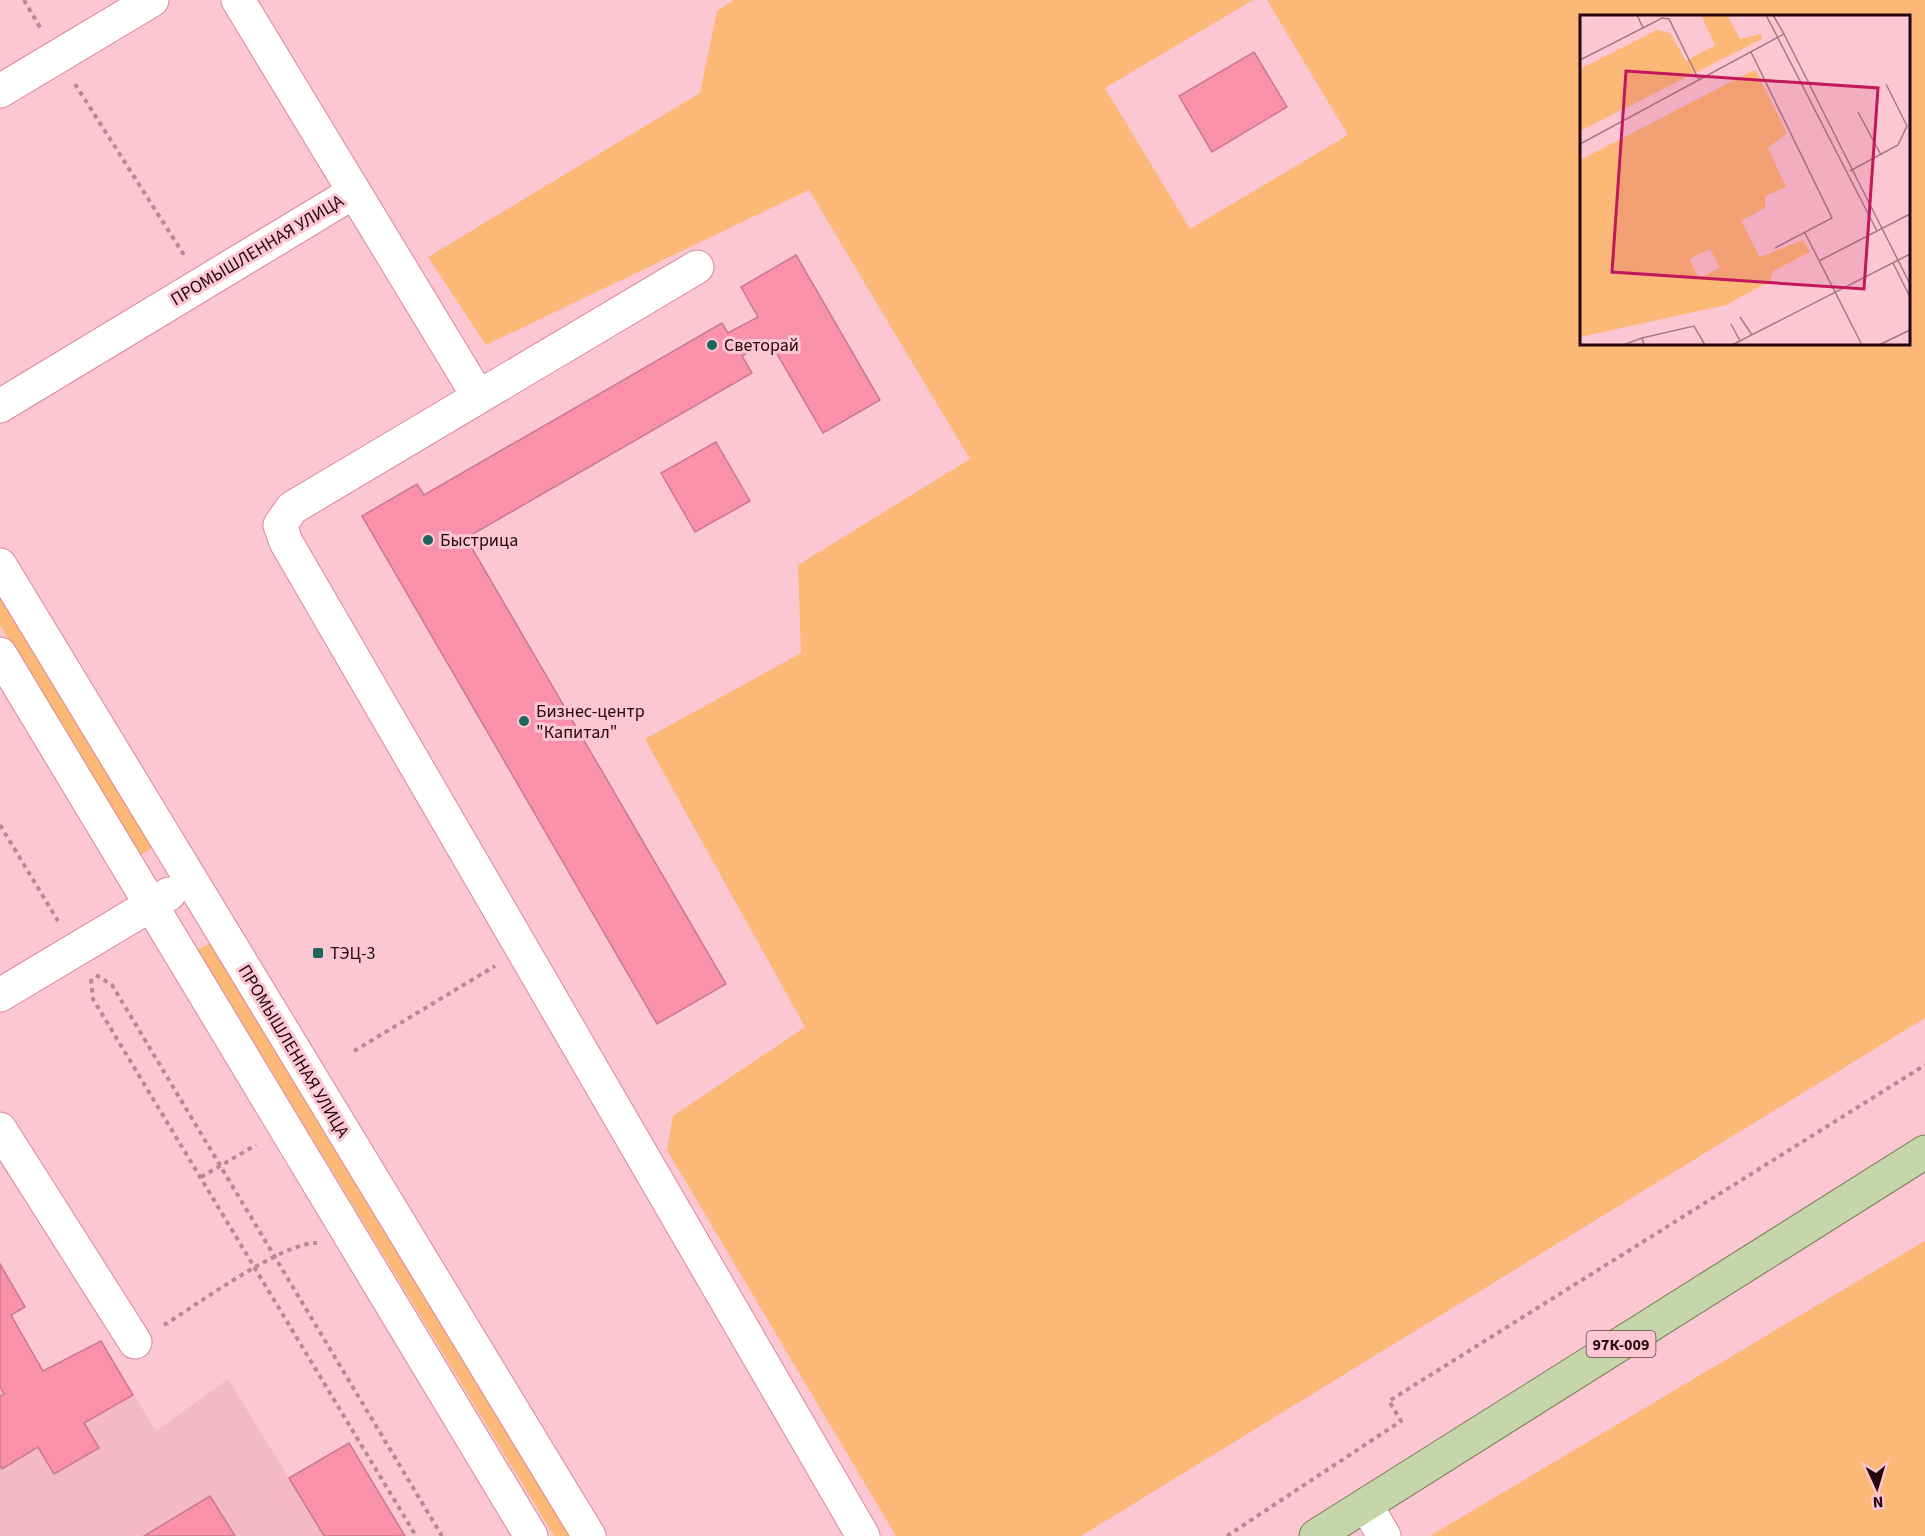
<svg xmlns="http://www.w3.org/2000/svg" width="1925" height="1536" font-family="'Source Sans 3',sans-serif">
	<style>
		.built { fill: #f3b9c6 }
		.green { fill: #fbb877; fill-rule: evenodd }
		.building { fill: #f991ac; stroke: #cb798d; stroke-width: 1.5 }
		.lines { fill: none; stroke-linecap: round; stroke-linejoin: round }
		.minor-casing { stroke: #da879b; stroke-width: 35 }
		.major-casing { stroke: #757b50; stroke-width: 35 }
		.path { stroke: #b68993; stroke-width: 4; stroke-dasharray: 4.5 4.5; stroke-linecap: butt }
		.minor { stroke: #fff; stroke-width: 33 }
		.major { stroke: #c6d5aa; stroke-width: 33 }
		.poi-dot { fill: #1c665e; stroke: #fcc7d2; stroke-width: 2 }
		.labels { text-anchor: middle; stroke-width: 6; stroke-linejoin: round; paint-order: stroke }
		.shield { fill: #fcc7d2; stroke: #66414b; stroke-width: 1.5 }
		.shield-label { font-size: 16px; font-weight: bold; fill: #260711 }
		.street-label { font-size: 18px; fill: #260711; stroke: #fcc7d2 }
		.poi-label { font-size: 18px; fill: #260711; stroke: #fcc7d2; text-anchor: start }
		.inset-road { fill: none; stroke: #a67a85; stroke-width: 1.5 }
		.view { fill: #c2185b; fill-opacity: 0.15; stroke: #c2185b; stroke-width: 3 }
		.inset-edge { fill: none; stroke: #260711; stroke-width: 3 }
	</style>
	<rect width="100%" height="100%" fill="#fcc7d2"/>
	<!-- built -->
	<path class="built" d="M0,1264l25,43 -14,8 32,56 58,-30 55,90 72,-52 61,99 60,-35 56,93h-405z"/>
	<!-- green -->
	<path class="green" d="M734,0h519l-148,88 85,141 158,-94 -81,-135h658v1018l-844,518h-185l-229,-386 6,-34 132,-89 -160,-288 156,-86 -3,-88 172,-106 -161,-269 -323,155 -58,-88 272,-164 17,-82zM1582,16h326v328h-326z
		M0,595l152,253 -13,8 -139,-231z
		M210,943l361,593h-17l-356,-586z
		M1925,1241v295h-495z"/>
	<!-- building -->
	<path class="building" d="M1254,52l33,55 -75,45 -33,-56z
		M796,255l84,145 -57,33 -54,-93 -27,16 10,17 -286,165 260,446 -69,40 -295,-508 55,-32 7,11 298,-172 6,10 30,-16 -17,-30z
		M716,442l34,59 -55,31 -34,-59z
		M0,1264l25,43 -14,8 32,56 58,-30 32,54 -49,28 15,25 -45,26 -16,-27 -36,22 -2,-4v-69l4,-2 -4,-7z
		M349,1443l56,93h-81l-35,-58z
		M210,1496l25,40h-91z"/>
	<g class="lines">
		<!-- minor casing -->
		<g class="minor-casing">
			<path id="minor" d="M238,0l240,396
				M0,91l152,-91
				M697,267l-405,241 -12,17 6,17 577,994
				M0,406l354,-214
				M0,565l589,971
				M0,654l531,882
				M0,995l169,-101
				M0,1129l135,213
				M1366,1505l18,31"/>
		</g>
		<!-- major casing -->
		<g class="major-casing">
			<path id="major" d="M1316,1536l609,-384"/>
		</g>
		<!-- path -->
		<path class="path" d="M24,0l17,29
			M75,84l109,171
			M0,825l58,96
			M96,975l16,10 330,551
			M91,979l2,20 323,537
			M354,1051l141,-85
			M201,1177l55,-32
			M164,1325c33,-20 118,-83 153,-82
			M1227,1536l174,-115 -12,-20 536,-336"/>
		<!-- minor -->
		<use href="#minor" class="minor"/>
		<!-- major -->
		<use href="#major" class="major"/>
	</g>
	<!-- markers -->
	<g class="poi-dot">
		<circle cx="712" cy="345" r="6"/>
		<circle cx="428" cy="540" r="6"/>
		<circle cx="524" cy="721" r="6"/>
		<rect x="312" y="947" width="12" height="12" rx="3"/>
	</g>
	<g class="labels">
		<!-- shield labels -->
		<rect class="shield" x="1586.5" y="1331" width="69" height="26" rx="4.5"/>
		<g class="shield-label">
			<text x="1621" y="1350">97К-009</text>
		</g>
		<!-- street labels -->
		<g class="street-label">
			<text transform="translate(257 250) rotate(-31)" y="6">ПРОМЫШЛЕННАЯ УЛИЦА</text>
			<text transform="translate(294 1051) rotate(59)" y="6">ПРОМЫШЛЕННАЯ УЛИЦА</text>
		</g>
		<!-- poi labels -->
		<g class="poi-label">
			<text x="724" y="351">Светорай</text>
			<text x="440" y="546">Быстрица</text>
			<text x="536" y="717">Бизнес-центр<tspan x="536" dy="21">"Капитал"</tspan></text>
			<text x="330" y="959">ТЭЦ-3</text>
		</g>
	</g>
	<!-- overview -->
	<g transform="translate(1580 15)">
		<rect width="330" height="330" fill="#fcc7d2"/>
		<path d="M121,0h26l13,24 21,-5 1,5 -182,92v-62l77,-39 13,3 16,28 29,-16zM172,56h4l31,62 -19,15 18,39 -21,9v12l-24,13 19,36 43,-17 7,12 -37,19 -3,10 -44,24 -146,32v-177zM130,234l10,19 -21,10 -10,-19z" fill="#fbb877" fill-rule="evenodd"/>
		<path class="inset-road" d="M186,0l12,23M63,13l19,-10 7,1 30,61M204,19l126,250M198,23l99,193M171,37l81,166 -57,30M0,45l63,-32 -6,-13M278,97l23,43M0,129l204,-110 -11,-19M270,156l48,-26 9,-19 -21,-42M225,218l57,112M239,246l91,-47M313,248l17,34M160,302l12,18M151,309l9,17M62,323l52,-12 11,19M43,330l19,-7 2,7M152,330l178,-91M299,330l31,-15"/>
		<path class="view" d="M46,56l252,17 -14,201 -252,-17z"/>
		<rect width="330" height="330" class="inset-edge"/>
	</g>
	<!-- north arrow -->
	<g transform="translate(1877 1488) rotate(176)" stroke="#fcc7d2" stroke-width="4.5" paint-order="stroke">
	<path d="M0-4.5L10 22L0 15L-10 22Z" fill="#260711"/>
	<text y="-9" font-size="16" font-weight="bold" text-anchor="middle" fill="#260711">N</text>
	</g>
</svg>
